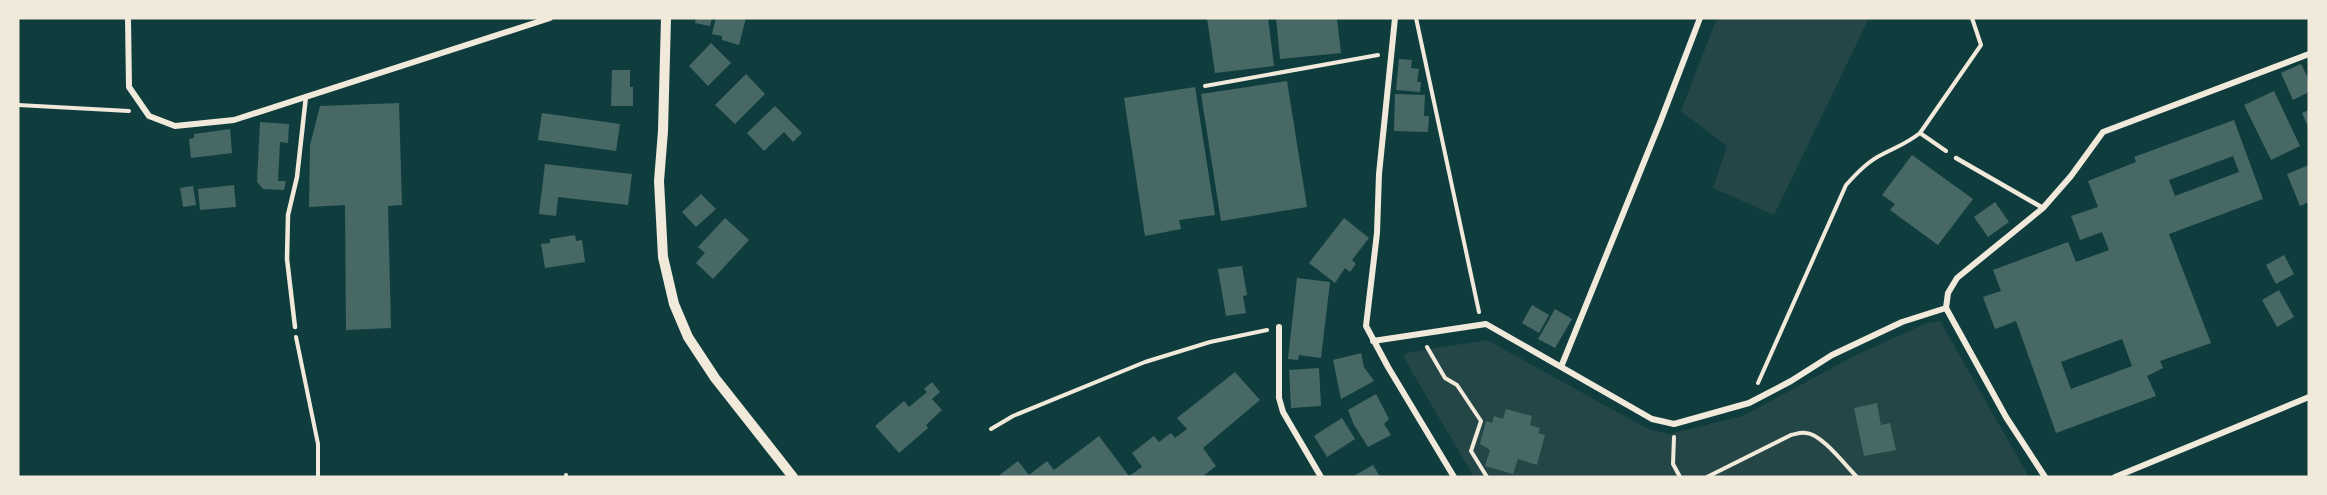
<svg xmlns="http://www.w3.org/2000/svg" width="2327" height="495" font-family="Roboto,sans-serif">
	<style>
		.green { fill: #244646 }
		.building { fill: #486865; fill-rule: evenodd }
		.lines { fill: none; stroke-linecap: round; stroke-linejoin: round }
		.path { stroke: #f1e9da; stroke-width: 4 }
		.service { stroke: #f1e9da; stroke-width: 4.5 }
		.minor { stroke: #f1e9da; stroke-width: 6 }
		.tertiary { stroke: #f1e9da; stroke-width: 10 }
	</style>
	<rect width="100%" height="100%" fill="#0f3d3e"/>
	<!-- green -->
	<path class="green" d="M1717,18h152l-95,197 -61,-27 14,-42 -46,-35z
		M1940,321l89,156h-555l-70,-119 2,-5 81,-13 161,89 21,5 74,-18 111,-60 73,-33z"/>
	<!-- building -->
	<path class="building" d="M696,18h16l-2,8 -15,-3z
		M716,18h30l-7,27 -17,-5v-4l-10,-2z
		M1207,18h61l6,48 -59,7z
		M1276,18h61l4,35 -61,6z
		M711,43l20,20 -23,23 -19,-20z
		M1399,59l13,1 -1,8 8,1 -2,13h4l-1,10 -24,-2z
		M2301,64l8,16v12l-16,8 -12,-27z
		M612,70h18v17h3v19h-22z
		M746,74l19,20 -30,30 -20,-19z
		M1287,81l20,126 -86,14 -20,-127z
		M1195,87l20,128 -36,5 2,9 -36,7 -21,-138z
		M2274,91l26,55 -29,14 -27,-55z
		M1395,94l30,1 -1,21h5l-1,16 -34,-1z
		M399,103l3,102 -14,1 3,122 -45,2 -1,-125 -36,2 1,-62 10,-39z
		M775,106l27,27 -9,9 -9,-10 -20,19 -17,-18z
		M2309,110v19l-7,-16z
		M542,113l78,11 -4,27 -78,-11z
		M2234,120l29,79 -94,35 42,109 -51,18 3,7 -16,8 9,20 -100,37 -40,-112 -21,8 -12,-32 18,-6 -8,-21 75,-28 8,20 33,-12 -7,-18 -22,8 -9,-24 27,-9 -10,-26 48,-19 -2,-5zM2233,156l6,16 -64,24 -6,-16zM2122,339l10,27 -61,23 -10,-27z
		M260,122l29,2 -1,19 -8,-1 -2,39h8l-2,9 -21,-1 -6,-7z
		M230,129l2,24 -41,5 -2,-19 5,-1v-4z
		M1912,155l61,44 -35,46 -48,-35 5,-6 -13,-9z
		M545,164l87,10 -4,31 -70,-8 -2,19 -17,-2z
		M2309,165v37l-9,4 -13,-32z
		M234,185l2,22 -36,3 -2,-21z
		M193,186l3,19 -13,2 -3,-19z
		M701,194l15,15 -20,18 -14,-15z
		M1995,202l14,20 -21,15 -14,-20z
		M725,218l24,22 -36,39 -17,-16 9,-10 -7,-6z
		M1344,218l25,20 -17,22 4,4 -6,8 -5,-4 -10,15 -26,-20z
		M575,235l1,6 6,-1 3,22 -40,6 -4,-24 9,-1v-4z
		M2284,255l10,19 -18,10 -10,-19z
		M1242,266l5,29 -4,1 3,17 -20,3 -8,-47z
		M1297,278l33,4 -9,76 -22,-3 -1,5 -10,-1z
		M2279,290l15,27 -17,10 -15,-27z
		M1532,305l17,10 -10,18 -17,-10z
		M1555,309l17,10 -17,29 -17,-9z
		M1361,353l3,14 10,14 -33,18 -8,-39z
		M1319,368l2,38 -30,2 -2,-38z
		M1235,372l25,28 -57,48 13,18 -14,11h-205l21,-16 11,14 18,-14 7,9 45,-34 30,40 13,-9 -10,-14 22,-17 5,6 12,-9 4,5 12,-9 -10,-11z
		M932,382l8,10 -8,7 10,11 -16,15 2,3 -29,25 -24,-27 29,-25 5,6 18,-15 -3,-3z
		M1376,394l13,25 -5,5 7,11 -23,12 -14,-22 -6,-15z
		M1877,403l4,22 9,-2 6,27 -32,6 -10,-48z
		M1506,409l26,7 -2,9 10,3 -2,5 7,2 -8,30 -19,-6 -5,15 -28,-8 5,-16 -10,-6 6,-23 6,2 2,-7 9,3z
		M1342,418l13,21 -28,18 -13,-21z
		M1373,465l7,12h-28z"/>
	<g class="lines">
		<!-- path -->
		<path class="path" d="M1416,18l63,294
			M1205,86l173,-31
			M18,105l111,6
			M1946,151l-26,-18 61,-88 -9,-27
			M296,337l22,107v33
			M1427,347l18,31 12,7 24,36 -10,30 16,26
			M1758,383l88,-198c11,-12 22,-24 37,-31 15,-8 23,-10 37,-21
			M991,429l22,-13 132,-54 65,-20 57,-12
			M1674,437l-1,27 7,13
			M566,475v2
			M1707,477l84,-42c5,-1 10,-3 15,-2 16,1 39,32 51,44"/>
		<!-- service -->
		<path class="service" d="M1956,158l87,50
			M295,327l-8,-68 1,-44 9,-38 9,-81"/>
		<!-- minor -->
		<path class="minor" d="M128,18l1,69 20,29 26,10 59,-6 316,-102
			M1395,18l-16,156 -2,59 -11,93 22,41 66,110
			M1279,327v71l4,14 38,65
			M1373,341l113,-17 166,95 22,5 75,-21 42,-22 41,-26 70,-33 44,-14
			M1561,367l100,-247 39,-102
			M2045,477l-39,-60 -60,-109 2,-15 9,-15 86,-70 28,-32 32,-44 206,-78
			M2115,477l194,-80"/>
		<!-- tertiary -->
		<path class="tertiary" d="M666,18l-3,113 -4,50 4,76 11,47 14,33 27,41 78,99"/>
	</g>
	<!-- border -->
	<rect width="2327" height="495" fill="none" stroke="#f1e9da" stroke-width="39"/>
</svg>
